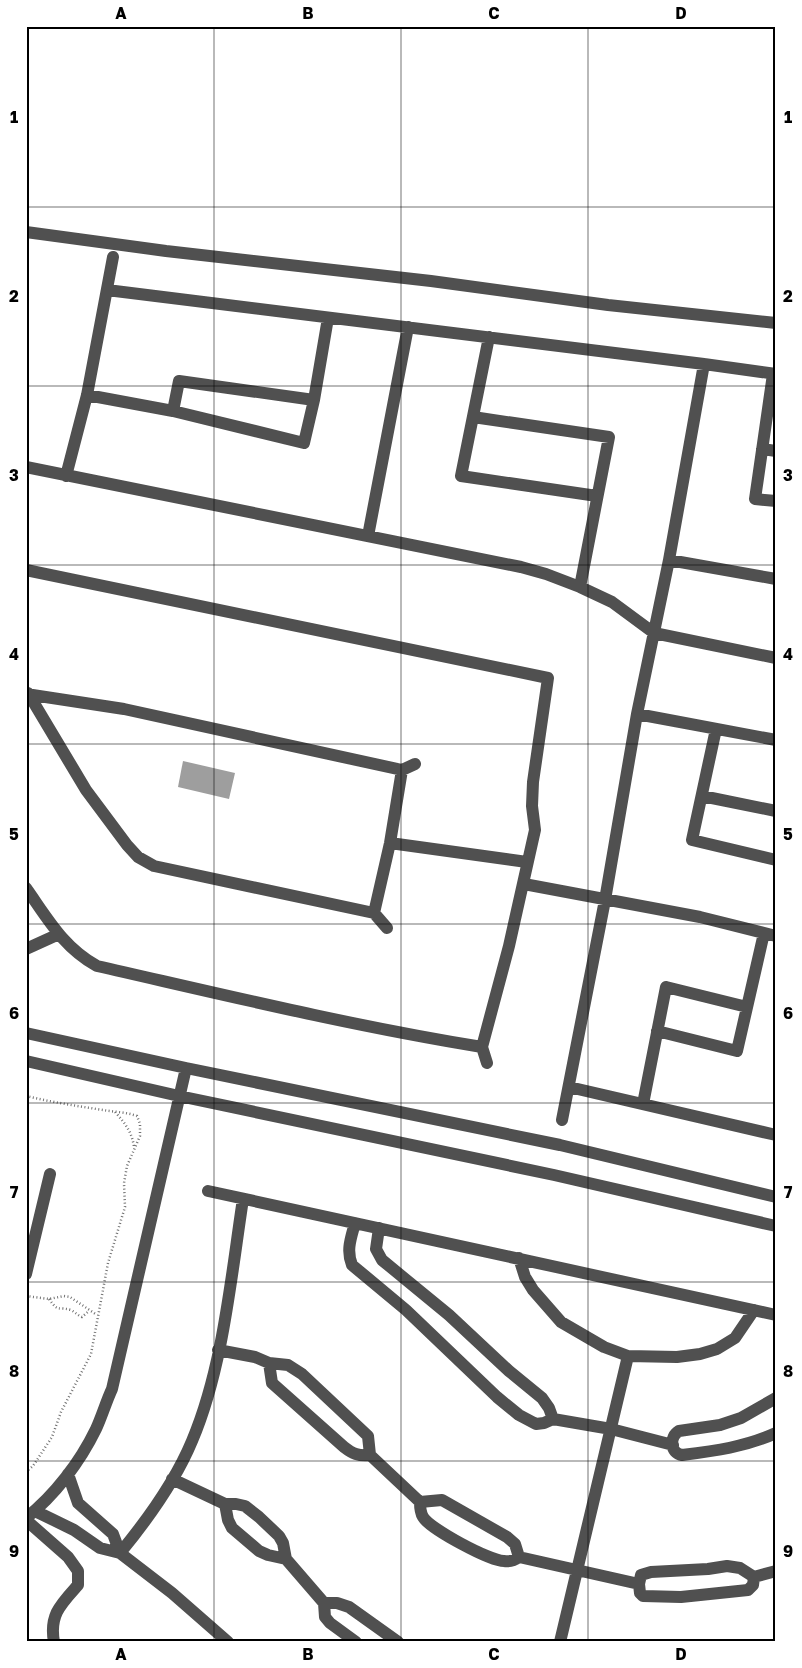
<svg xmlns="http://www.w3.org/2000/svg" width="802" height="1668" font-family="'Golos Text',sans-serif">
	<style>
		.water { fill: #9e9e9e }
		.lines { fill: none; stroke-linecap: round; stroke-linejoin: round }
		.path { stroke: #727272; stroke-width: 2.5; stroke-dasharray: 1 2.5; stroke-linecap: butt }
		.minor { stroke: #505050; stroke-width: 12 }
		.grid { fill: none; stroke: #000; stroke-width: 1; stroke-opacity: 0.55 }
		.neatline { fill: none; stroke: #000; stroke-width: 2 }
		.grid-label { font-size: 16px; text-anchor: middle; font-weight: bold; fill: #000 }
	</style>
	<rect width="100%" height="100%" fill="#fff"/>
	<!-- water -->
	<path class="water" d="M183,761l52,12 -6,26 -51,-12z"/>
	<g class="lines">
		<!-- path -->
		<path class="path" d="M26,1096c25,6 51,10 77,14 11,2 23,2 34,6l3,8v12l-13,30 -3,17 1,24 -17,56 -17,91 -30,58 -9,25 -19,29 -7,6
			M115,1112c10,11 17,20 19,35
			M26,1296l23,3 15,-3 6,1 27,18
			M49,1299c10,14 8,7 22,11 4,2 6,5 11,7l7,-6"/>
		<!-- minor -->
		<path class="minor" d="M26,232l140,19 265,30 177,24 168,18
			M107,290l597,74 72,10
			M489,337l-28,139 136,20
			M773,374l-18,125 21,2
			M87,395l86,16 131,32 10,-43 14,-82
			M173,411l6,-30 135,19
			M473,417l136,20 -29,150
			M762,449l14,2
			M26,467l495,100 25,7 34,13 32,15 42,31 122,25
			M66,476l21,-81 26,-138
			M368,536l40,-209
			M669,560l107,19
			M26,570l522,108 -15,104 -1,24 3,24 -26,116 -27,101 5,16
			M28,693l58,97 41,55 11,12 16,9 220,47 13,15
			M26,694l98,15 278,61 13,-6
			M637,714l139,26
			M716,729l-24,111 84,20
			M702,796l74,15
			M390,843l137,19
			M524,884l176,33 76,19
			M26,888c22,31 37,59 71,78 128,29 255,60 385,81
			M374,913l16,-70 12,-73
			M26,949l33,-15
			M657,1031l80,20 27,-118
			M26,1033l160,35 374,77 216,52
			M26,1061l153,35 375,79 222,51
			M569,1087l207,48
			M643,1104l23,-117 81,20
			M562,1120l43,-220 32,-186 32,-154 35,-196
			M208,1191l568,124
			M355,1223c-4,15 -9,27 -3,42l54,45 91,87 22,18 17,9 8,-1 9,-4 58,10 62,16
			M379,1228l-3,21 6,11 67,55 60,56 33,27 7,10 4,11
			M519,1258l6,19 8,13 28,32 43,25 24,9 49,1 23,-3 17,-5 18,-11 19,-28
			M26,1274l24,-100
			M218,1350l37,7 14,6 19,2 14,9 66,62 2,19 50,47c0,5 0,10 3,15 7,12 67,44 81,44 6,1 11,-1 15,-4l120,27
			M269,1363l3,20 72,64c9,7 14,9 26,8
			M776,1398l-35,20 -21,7 -41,6c-10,6 -9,22 3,24 33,-4 63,-8 94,-22
			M68,1474l10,29 35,31 7,19
			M172,1479l53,25h11l9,2 14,11 20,19 4,7 3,16 38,44 1,14 5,6 26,19
			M420,1502l22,-2 65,37 8,7 4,13
			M225,1504l3,16 4,8 27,23 9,4 18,4
			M35,1511l39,19 26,18 20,5 52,40 56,49
			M26,1518c29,-23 54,-56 70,-89 6,-13 10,-27 16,-40l74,-321
			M26,1520l42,37 10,14v14c-17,19 -29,30 -24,57
			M120,1553c28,-34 55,-71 72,-112 31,-73 39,-164 51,-242
			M754,1577l-1,8 -5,5 -67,7 -38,-1 -3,-3 -1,-9 2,-9 10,-3 57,-3 19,-3 13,2 14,9 22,-6
			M324,1603h13l12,4 49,35
			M560,1642l68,-286"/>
	</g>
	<!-- grid -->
	<path class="grid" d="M214,26v1616M401,26v1616M588,26v1616M26,207h750M26,386h750M26,565h750M26,744h750M26,924h750M26,1103h750M26,1282h750M26,1461h750"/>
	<!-- border -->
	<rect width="802" height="1668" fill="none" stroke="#ffffff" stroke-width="55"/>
	<rect x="28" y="28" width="746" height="1612" class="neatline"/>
	<g class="grid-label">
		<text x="121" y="19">A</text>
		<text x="308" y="19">B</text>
		<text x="494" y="19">C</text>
		<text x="681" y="19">D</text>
		<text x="14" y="123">1</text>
		<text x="788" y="123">1</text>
		<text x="14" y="302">2</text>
		<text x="788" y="302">2</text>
		<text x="14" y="481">3</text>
		<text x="788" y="481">3</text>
		<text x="14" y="660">4</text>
		<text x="788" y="660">4</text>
		<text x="14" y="840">5</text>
		<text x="788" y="840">5</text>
		<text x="14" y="1019">6</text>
		<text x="788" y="1019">6</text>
		<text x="14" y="1198">7</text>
		<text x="788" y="1198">7</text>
		<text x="14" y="1377">8</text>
		<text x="788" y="1377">8</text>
		<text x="14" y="1557">9</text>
		<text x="788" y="1557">9</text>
		<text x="121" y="1660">A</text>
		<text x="308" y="1660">B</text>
		<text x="494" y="1660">C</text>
		<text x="681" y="1660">D</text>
	</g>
</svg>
